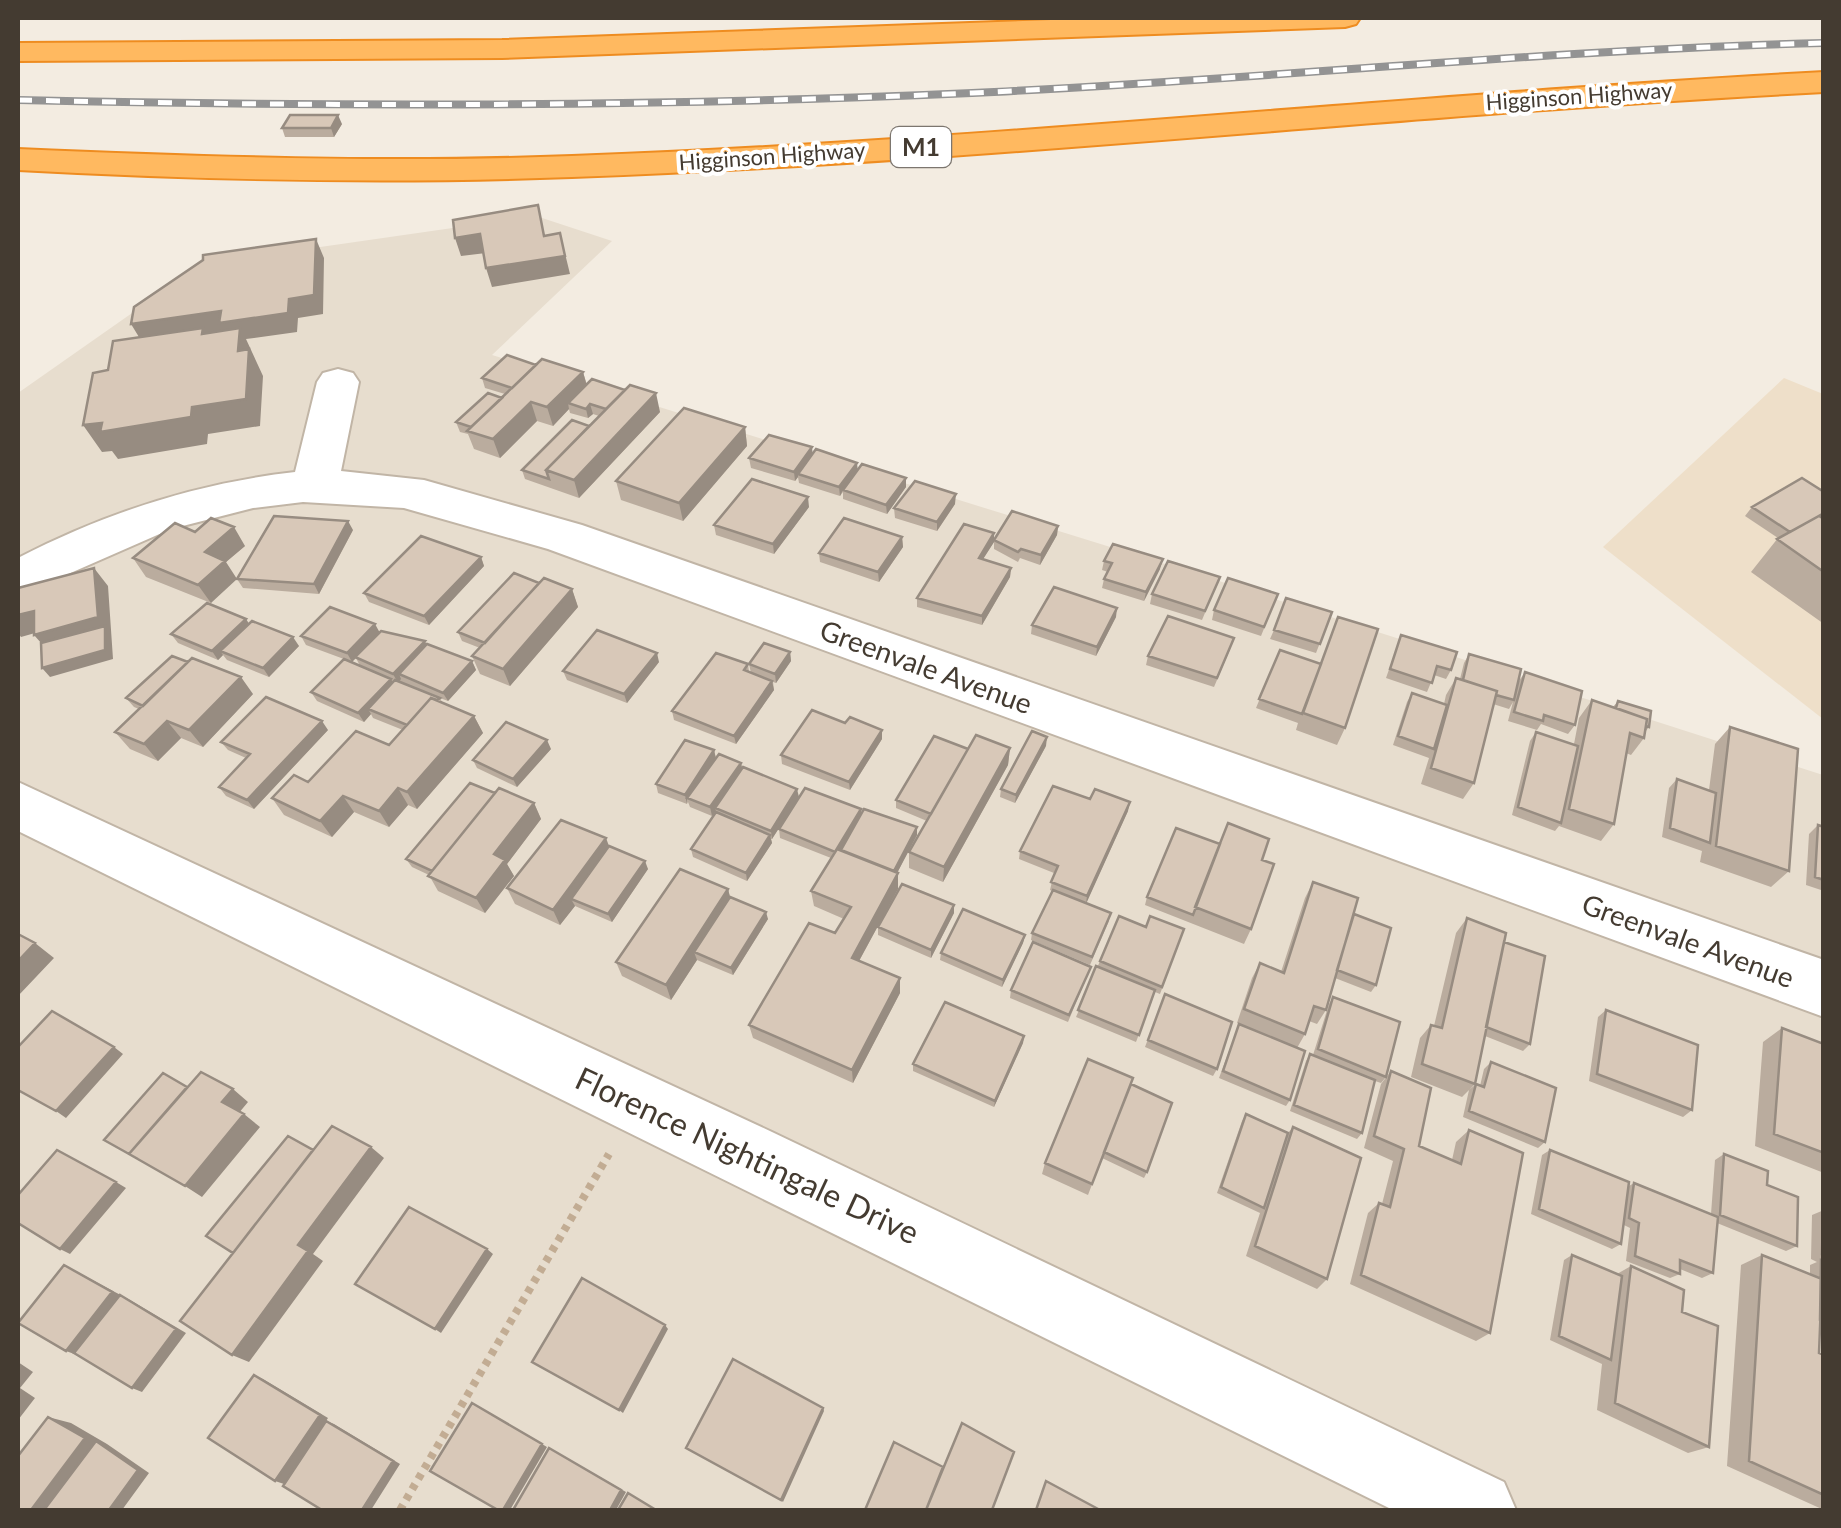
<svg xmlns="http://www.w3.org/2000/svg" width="1841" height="1528" font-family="Lato,sans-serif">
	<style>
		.residential { fill: #e7ddce }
		.education { fill: #eedfc9 }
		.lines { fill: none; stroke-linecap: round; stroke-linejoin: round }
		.minor-casing { stroke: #c1b5a6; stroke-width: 4 }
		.highway-casing { stroke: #ee8c20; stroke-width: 4 }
		.path { stroke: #c2ac93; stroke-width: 8; stroke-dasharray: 6 6; stroke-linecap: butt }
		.minor { fill: #fff; fill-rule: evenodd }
		.highway { fill: #ffb960; fill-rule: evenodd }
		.rail-casing { stroke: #939393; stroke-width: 8 }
		.rail { stroke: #fff; stroke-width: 5; stroke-dasharray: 14; stroke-linecap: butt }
		.wall { fill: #baac9e }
		.shaded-wall { fill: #978c81 }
		.building { fill: #d8c8b8; stroke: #978c81; stroke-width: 2.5 }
		.labels { text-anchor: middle; stroke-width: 8; stroke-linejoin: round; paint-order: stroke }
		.far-street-label { font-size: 22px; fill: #443b31; stroke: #fff }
		.shield { fill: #fff; stroke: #7c766f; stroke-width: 2.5 }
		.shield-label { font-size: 25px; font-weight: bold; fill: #443b31 }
		.street-label { font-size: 28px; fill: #443b31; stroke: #fff }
		.near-street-label { font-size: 32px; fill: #443b31; stroke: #fff }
	</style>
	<rect width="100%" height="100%" fill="#f3ece1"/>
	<!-- residential -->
	<path class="residential" d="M536,216l76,25 -120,114 702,218 629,202v735h-1805v-1117l184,-129z"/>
	<!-- education -->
	<path class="education" d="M1784,378l39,16v325l-220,-172z"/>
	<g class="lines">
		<!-- minor casing -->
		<g class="minor-casing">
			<path id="minor" d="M338,369l15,4 6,9 -18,89 83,9 158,45 1242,435v57l-1276,-468 -144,-41 -101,-6 -50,6 -82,21 -153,67v-38c87,-45 179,-75 277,-86l22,-90 6,-9z
				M18,782l754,350 732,350 12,28h-123l-1375,-679z"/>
		</g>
		<!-- highway casing -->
		<g class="highway-casing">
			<path id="highway" d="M1108,18h252l-4,6 -11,3 -843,31 -484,3v-18l484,-3z
				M1824,72v20c-418,22 -834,70 -1252,85 -185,7 -370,3 -554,-7v-21c185,8 370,14 554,7 418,-15 834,-62 1252,-84z"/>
		</g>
		<!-- path -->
		<path class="path" d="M400,1510l209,-356"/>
		<!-- minor -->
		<use href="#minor" class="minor"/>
		<!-- highway -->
		<use href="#highway" class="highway"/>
		<!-- rail casing -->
		<g class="rail-casing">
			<path id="rail" d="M18,100c318,7 636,7 954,-7 284,-13 567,-43 852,-50"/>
		</g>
		<!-- rail -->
		<use href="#rail" class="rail"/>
	</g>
	<!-- wall -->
	<path class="wall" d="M342,124l-8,13h-49l-3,-9z
		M536,365l47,7 4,13 73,27 -81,86 -54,-19 -3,-9 67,-44 10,-10 -6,-2 -5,4 -18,-5 -1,-4 -16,17 -16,-5 -37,37 -26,-9 -6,-15 -8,-2 -4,-10 49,-28 -20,-6 -3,-10z
		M745,427l2,19 -64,75 -62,-21 -5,-19z
		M813,454l45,15 48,9v9l-19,27 -44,-15v-7l-3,4 -41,-13 -1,-6 -3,4 -44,-13 -2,-10z
		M1824,492l-2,26 2,106 -73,-52 27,-34 -33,-22 7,-9z
		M955,504l-18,27 -42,-13 -1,-10z
		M809,507l-35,47 -58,-19 -2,-10z
		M1058,526l-1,9 -17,30 -20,-7 -2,4 -24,-13v-9z
		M353,530l-34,64 -76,-6 -6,-9z
		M195,532l50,14 -19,16 -15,41 -65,-26 -13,-19z
		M994,533v9l-11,17 28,9 -1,9 -28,48 -65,-18v-9z
		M902,537l1,10 -24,35 -59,-20 -1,-9z
		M481,557l3,9 -55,59 -60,-23 -5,-9z
		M1104,561l56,8 -16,32 -42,-13 2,-9 4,-7 -6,-2z
		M1220,577l-18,43 -52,-16 2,-10z
		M539,583l33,6 6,18 -68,79 -30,-12 -8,-18 8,-8 -18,-7 -4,-9z
		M1278,594l-17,42 -49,-16 2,-10z
		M1332,612l-16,41 -46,-14 4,-9z
		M1116,617l-20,39 -65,-22 1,-9z
		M249,624l50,22 -30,31 -42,-17 -4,-5 -5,5 -40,-17 -7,-9z
		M380,633l46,12 46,16 4,9 -28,31 -8,-3 2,4 32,14 9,17 -66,76 -9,-4 -19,22 -35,-15 -22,25 -48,-22 -12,-17 117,-53 14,-15 -30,-12 -2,-4 -7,8 -47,-21 -6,-9 49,-26 -4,-8 -4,4 -46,-17 -5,-9z
		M1401,635l50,35 -5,9 -12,-4 -7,17 -41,-14z
		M1231,647l-17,40 -68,-22 2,-9z
		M1280,650l65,78 -8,17 -41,-15 2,-7 -42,-15z
		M790,652l1,9 -15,22 -3,-1 1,8 -38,54 -62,-24 -2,-9 76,-47 1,8 2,1 -2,-9z
		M1469,654l50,27 6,-9 50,53 -7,9 -27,-10 -4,6 -29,-9 5,-19 -4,7 -16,-5 -19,79 -11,16 -42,-15 8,-26 -36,-13 14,-43 5,-9 32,11 2,-9 10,-17 4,1 4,-16z
		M659,662l-32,41 -60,-23 -4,-9z
		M253,694l-50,53 -22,-9 -23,23 -28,-12 -15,-17 24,-23 -5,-2 -8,-9z
		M1592,700l21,7 5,-6 31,26 -4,5 -1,6 -13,17 -5,-2 -12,71 -13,17 -42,-15 -4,5 -43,-16 18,-74 6,-9 38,12 5,-26z
		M845,723l37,16 -32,51 -68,-26 -1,-9z
		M1730,727l59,144 -18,16 -71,-25 2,-11 -40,-14 7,-49 8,-9 32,11 6,-46z
		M328,730l-74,79 -28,-13 -7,-9 27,-29 -18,-8 -7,-8z
		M1046,746l-31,57 -15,-6 1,-8z
		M1010,748l-2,17 -65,117 -34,-14v-16l18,-31 -31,-13v-8l72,-51z
		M551,749l-34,38 -40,-19 -4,-8z
		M714,750l2,8 25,5 1,6 57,28 118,30v8l-20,38 1,16 -39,72 41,17v15l-47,90 -100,-45 -4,-13 86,-92 9,-14 -30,-13 -3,-15 20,-33 -51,-20 -1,-9 17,-28 -24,38h-1l1,4 -25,38 -54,-24 -2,-8 25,-36v-2l-4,5 -22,-9 -2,-5 -1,2 -29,-11 -2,-9z
		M495,793l39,10 7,16 -34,45 7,12 -29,37 -47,-22 -9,-16 -17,-8 -6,-8z
		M1090,799l38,12 -42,92 23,18 -19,44 -59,-25 1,-7 20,-42 -2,-1 4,-17 -35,-14 1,-8z
		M1818,825l6,2v64l-18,-6 3,-51z
		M609,846l39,23 -36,53 -37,-16 -15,19 -45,-21 -8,-16z
		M1262,860l-11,69 -7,15 -99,-39 2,-8z
		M1313,882l41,32 22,71 -5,7 -36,-14 -9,32 -9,14 -8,-3 -4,13 -8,14 -7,52 -4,6 -67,-28 20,-54 11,5 -13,-6 15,-45 8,-15 21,9 24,-74z
		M728,889l2,8 38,22 -35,56 -36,-15 -26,40 -49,-24 -6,-14z
		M954,905v8l-23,45 -53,-23v-8z
		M1467,918l37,24 26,102 -7,7 -38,-15 -10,48 -13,13 -51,-20 9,-39 11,-13 3,1 22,-93z
		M1146,927l38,2 -24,65 -5,-2 -19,50 -60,-25 24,-56z
		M1025,935l-2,8 -21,44 -62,-27 1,-7z
		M1091,967l-23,55 -58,-24 1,-8z
		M1165,994l52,75 -4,7 -68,-29z
		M1333,997l53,80 -5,6 -6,-2 -13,52 -5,6 -67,-28 16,-50 4,-7 3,1 16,-51z
		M1606,1010l86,100 -9,7 -94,-36 9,-64z
		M1782,1028l42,16v129l-69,-27 8,-104z
		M1024,1036l-1,7 -29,64 -81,-36v-7z
		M1491,1062l54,80 -7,6 -75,-31 6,-27 7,-6 4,2 4,-17z
		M1391,1071l28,75 33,14 4,-18 13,-12 21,203 -14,8 -126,-57 18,-71 11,-10 3,1 11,-43 -29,-13 17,-64z
		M1130,1085l17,87 -3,6 -42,-20 -14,37 -46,-21 3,-11z
		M1246,1114l42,19 5,-6 34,152 -10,10 -71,-33 14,-43 -43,-20 25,-72z
		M1550,1150l79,36 5,-3 77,31 4,-54 9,-6 43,31 30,61 -11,5 -69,-28 -4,50 -11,5 -22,-9v5l-10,4 -44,-17 4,-33 -6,-3 -3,19 -9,5 -81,-35 11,-59z
		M1824,1210v121l-4,-2 -1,24 5,2v155l-97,-44 14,-201 21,-10 48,20v-10l7,-3 -6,-3 1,-44z
		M1572,1255l45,19 14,-8 51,46 27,135 -21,6 -91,-43 5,-46 -52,-24 14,-80z"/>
	<!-- shaded-wall -->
	<path class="shaded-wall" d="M338,115l4,9 -8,13 -3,-9z
		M560,233l10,41 -78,13 -6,-19z
		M480,234l6,19 -25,3 -6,-18z
		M316,239l8,19 -1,56 -25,4 -1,14 -51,7 17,37 -3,50 -52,8 -1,10 -89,15 -6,-8 -10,1 -19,-27 59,-83 -11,-18 158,-25z
		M583,372l5,18 -20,13 1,6 -16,17 -6,-19z
		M656,393l4,19 -81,86 -5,-18z
		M531,402l6,19 -37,37 -7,-19z
		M590,404l3,10 -5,4 -2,-9z
		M745,427l2,19 -64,75 -4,-18z
		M812,447l1,10 -15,17v3l-3,4 -1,-9z
		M857,463l1,9 -15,18 -3,6 -1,-9z
		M906,478v9l-19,27 -1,-9z
		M956,494l-1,10 -18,27v-9z
		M808,497l1,10 -35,47 -1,-10z
		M348,521l5,9 -34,64 -5,-10z
		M1058,526l-1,9 -17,30 1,-10z
		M234,527l11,19 -19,16 11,17 -26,24 -13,-18 7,-33z
		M994,533v9l-16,25 1,-9z
		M902,537l1,10 -24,35 -1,-10z
		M481,557l3,9 -55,59 -5,-9z
		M1163,559l-3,10 -16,32 2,-9z
		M94,568l14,18 5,73 -63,18 -8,-9 7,-16 -15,-17z
		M1011,568l-1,9 -28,48v-9z
		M572,589l6,18 -68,79 -7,-17z
		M1117,608l-1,9 -20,39 1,-9z
		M34,611l15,18 -28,8 -3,-4v-18z
		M246,619l6,9 -32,23 3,4 -5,5 -6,-9z
		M375,624l5,9 -28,29 -5,-9z
		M293,637l6,9 -30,31 -6,-9z
		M425,641l4,10 -30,23 2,5 -3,4 -5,-9z
		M790,652l1,9 -15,22 -1,-9z
		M657,653l2,9 -32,41 -3,-9z
		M472,661l4,9 -28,31 -5,-8z
		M241,677l12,17 -50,53 -14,-17z
		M391,679l5,9 -28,21 3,5 -7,8 -6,-9z
		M772,681l2,9 -38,54 -2,-8z
		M474,716l9,17 -66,76 -10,-17z
		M167,721l14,17 -23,23 -14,-17z
		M322,721l6,9 -74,79 -7,-9z
		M882,730v9l-32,51 -1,-8z
		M1047,737l-1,9 -31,57 1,-8z
		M547,740l4,9 -34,38 -4,-8z
		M1010,748l-2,17 -65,117 1,-15z
		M714,750l2,9 -29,39v6l-2,-9z
		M741,763l2,9 -28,36 1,3 -4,5 -2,-9z
		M398,788l10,17 -19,22 -10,-16z
		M797,789l2,8 -27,42 -1,-8z
		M343,796l11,16 -22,25 -12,-16z
		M1130,802l-2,9 -42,93 1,-8z
		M534,803l7,16 -34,45 7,12 -29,37 -9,-15 18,-44z
		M861,809v8l-24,43 -1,-8z
		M917,827v8l-23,44v-8z
		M770,835l2,8 -25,38 -1,-8z
		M606,838l6,16 -41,45 4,7 -15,19 -7,-15z
		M645,861l3,8 -36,53 -4,-8z
		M898,873v16l-45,83 -1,-14z
		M728,889l4,16 -38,47 3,8 -26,40 -5,-15z
		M954,905v8l-23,45v-8z
		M766,912l2,7 -35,56 -2,-7z
		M1025,935l-2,8 -21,44 1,-7z
		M35,943l19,15 -36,38v-35z
		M900,978v15l-47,90 -1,-13z
		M1024,1036l-1,7 -29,64 1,-6z
		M114,1047l9,7 -57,64 -10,-7z
		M233,1089l15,13 -10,12 -16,-12z
		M244,1114l16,13 -58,70 -17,-11z
		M371,1147l13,11 -71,96 10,7 -74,101 -17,-7 66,-110z
		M116,1182l10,6 -56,66 -10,-5z
		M487,1249l6,5 -52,79 -6,-4z
		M64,1265l66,35 56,33 -44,59 -10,-4 -55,-33 -11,-4z
		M665,1325l3,4 -45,84 -4,-3z
		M18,1362l15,10 -13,16 15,10 -17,22z
		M254,1375l9,4 65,39 -2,3 8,3 66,40 -29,46h-9l-87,-29z
		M472,1403l75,44 -37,63h-7z
		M823,1408l1,3 -41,91 -2,-2z
		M48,1417l23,6 36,21 42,29 -27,37h-91z
		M549,1448l77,44 -10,18h-6z"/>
	<!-- building -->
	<path class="building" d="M290,115h48l-7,13h-49z
		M538,205l6,31 16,-3 5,23 -79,12 -6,-34 -25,4 -2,-18z
		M316,239l-2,56 -25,4 -1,14 -69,10 2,-12 -90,13 3,-17 69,-47v-5z
		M203,328l-1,6 38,-6 -2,23 11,-2 -3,50 -54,8 -1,10 -91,15 2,-9 -19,2 10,-52 15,-3 5,-29z
		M507,355l29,10 -24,23 -30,-10z
		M542,359l41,13 -36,35 -16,-5 -38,37 -26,-8z
		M592,379l33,11 -19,19 -16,-5 -4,5 -18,-6z
		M630,385l26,8 -82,87 -28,-10z
		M488,393l14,5 -31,29 -15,-5z
		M684,408l61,19 -66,76 -63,-22z
		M572,420l17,6 -43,44 3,9 -27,-9z
		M769,435l43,12 -18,25 -45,-14z
		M816,449l41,14 -18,24 -41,-13z
		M862,464l44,14 -20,27 -43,-15z
		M1802,478l22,14v21l-34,19 -38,-25z
		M752,479l56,18 -35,47 -59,-19z
		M915,481l41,13 -19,28 -43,-14z
		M1012,511l46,15 -17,29 -20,-6 -3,3 -24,-12z
		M274,516l74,5 -34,63 -77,-5z
		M1819,516l5,3v53l-47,-33z
		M211,518l23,9 -29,25 20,9 -27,24 -65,-27 42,-35 20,9z
		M844,518l58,19 -24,35 -59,-19z
		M964,524l30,9 -15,25 32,10 -29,48 -65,-18z
		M421,536l60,21 -57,59 -60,-23z
		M1113,544l50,15 -17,33 -42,-13 8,-16 -8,-2z
		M1168,561l52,16 -15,34 -53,-17z
		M94,568l4,49 -64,18v-24l-16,4v-27z
		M514,573l25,10 -54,60 -27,-11z
		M544,578l28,11 -69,80 -31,-13z
		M1228,578l50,16 -14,33 -50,-17z
		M1054,587l63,21 -20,39 -65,-22z
		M1286,598l46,14 -12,32 -46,-14z
		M207,603l39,16 -34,32 -41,-17z
		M330,607l45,17 -28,29 -46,-17z
		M1168,616l66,22 -17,40 -69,-22z
		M1338,617l40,12 -33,99 -42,-15z
		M252,621l41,16 -30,31 -43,-17z
		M105,626v24l-63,18 -1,-25z
		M597,630l60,23 -33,41 -61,-23z
		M381,631l44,10 -32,33 -38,-17z
		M1401,635l56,17 -6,18 -14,-4 -5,17 -42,-14z
		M764,643l26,9 -15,22 -26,-10z
		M427,644l45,17 -29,32 -44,-19z
		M1280,650l41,14 -19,50 -43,-15z
		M716,653l32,11 -4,6 28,11 -38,55 -62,-25z
		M1469,654l52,15 -7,31 -18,-5 1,-4 -34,-11z
		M172,656l16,6 -45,44 -17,-8z
		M192,658l49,19 -52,53 -22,-9 -23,23 -29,-12z
		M344,659l47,20 -33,34 -47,-21z
		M1525,672l57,19 -7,34 -31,-10 -1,6 -29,-9z
		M1456,678l41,13 -23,92 -43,-15z
		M395,680l45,18 -3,2 -6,-2 -24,27 -39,-16z
		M1412,693l35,12 -13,44 -36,-13z
		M266,697l56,24 -75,79 -28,-13 31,-33 -29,-12z
		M431,698l43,18 -67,76 -9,-4 -19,23 -36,-15 -23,25 -48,-23 22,-23 14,7 48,-51 33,14z
		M1592,700l55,19 -3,19 -14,-5 -16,91 -45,-15z
		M1618,701l33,10 -2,16 -3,-1 1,-7 -31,-11z
		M812,710l33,13 5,-6 32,13 -33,52 -68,-27z
		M506,722l41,18 -34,39 -40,-19z
		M1730,727l68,22 -9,122 -73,-25z
		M1032,731l15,6 -31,58 -15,-6z
		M1536,732l42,14 -17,77 -43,-16z
		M976,735l34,13 -66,119 -35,-15z
		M934,736l34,13 -37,65 -35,-14z
		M685,740l29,10 -29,45 -29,-11z
		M719,754l22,9 -31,44 -23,-9z
		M743,767l54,22 -26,42 -56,-23z
		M1677,779l39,14 -6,50 -40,-15z
		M470,783l25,10 -63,78 -26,-12z
		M1053,786l37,13 5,-10 35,13 -43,94 -36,-14 7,-16 -38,-15z
		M499,788l35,15 -40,51 11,6 -29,38 -48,-22z
		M805,788l56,21 -26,43 -56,-23z
		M864,809l53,18 -23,44 -53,-21z
		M716,812l54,23 -24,38 -55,-24z
		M561,820l45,18 -53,72 -46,-22z
		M1228,823l41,16 -7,21 12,4 -23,65 -56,-22z
		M1818,825l6,2v53l-9,-3z
		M1176,828l44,16 -27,71 -46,-18z
		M609,846l36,15 -37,53 -37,-15z
		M837,849l61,24 -46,85 48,20 -48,92 -103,-45 60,-102 26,10 16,-26 -40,-16z
		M680,869l48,20 -62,96 -50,-23z
		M1313,882l45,16 -32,112 -12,-4 -9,28 -61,-25 16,-46 24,10z
		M902,884l52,21 -23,45 -53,-23z
		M1053,890l58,23 -19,44 -60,-24z
		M730,897l36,15 -35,56 -37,-16z
		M963,909l62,26 -22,45 -62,-27z
		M1354,914l37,14 -15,57 -39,-15z
		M1119,916l27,11 4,-11 34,13 -22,58 -62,-26z
		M1467,918l39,15 -31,151 -53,-20 9,-39 11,3z
		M18,934l17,9 -17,18z
		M1033,942l58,25 -22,48 -58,-25z
		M1504,942l41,14 -15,88 -44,-17z
		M1096,966l59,24 -16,45 -61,-25z
		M1165,994l67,28 -15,47 -69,-29z
		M1333,997l67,25 -14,55 -68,-28z
		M945,1002l79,34 -29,65 -82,-37z
		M1606,1010l92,35 -6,65 -95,-36z
		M52,1011l62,36 -58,64 -38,-21v-43z
		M1239,1024l66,27 -15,49 -67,-29z
		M1782,1028l42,16v109l-50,-19z
		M1310,1054l65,26 -13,53 -68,-28z
		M1088,1059l45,19 -41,106 -47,-21z
		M1491,1062l65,26 -11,54 -76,-31 7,-27 8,3z
		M1391,1071l40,17 -12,58 42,18 8,-34 54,23 -33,180 -129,-58 18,-72 11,4 14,-58 -30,-13z
		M201,1072l32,17 -11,13 22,12 -59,72 -56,-32z
		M163,1073l24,14 -58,67 9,5 -34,-19z
		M1131,1084l41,19 -25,69 -43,-20z
		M1246,1114l42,19 -24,75 -43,-21z
		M332,1126l39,21 -73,98 10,6 -76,104 -52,-34z
		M1293,1127l68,31 -34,121 -72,-33z
		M288,1136l25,14 -80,103 -27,-17z
		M57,1150l59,32 -56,67 -42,-26v-28z
		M1550,1150l79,32 -8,62 -82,-35z
		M1724,1154l44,17 -1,14 31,12 -1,49 -77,-31z
		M1634,1183l84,34 -5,56 -33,-13v14l-45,-18 4,-33 -10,-5z
		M409,1207l78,42 -52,80 -80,-45z
		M1823,1210h1v44h-2z
		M1572,1255l50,21 -11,84 -52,-24z
		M1762,1255l60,24 -3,74 5,2v140l-75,-34z
		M1821,1260l3,1v61l-4,-2z
		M64,1265l48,27 -46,59 -48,-28z
		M1631,1266l53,24 -2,22 36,14 -9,121 -94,-44z
		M582,1278l83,47 -46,85 -87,-48z
		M120,1295l56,34 -44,59 -58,-35z
		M733,1359l90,49 -42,92 -95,-52z
		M254,1375l66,40 -45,66 -67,-43z
		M472,1403l70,41 -39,66h-5l-68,-39z
		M48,1417l37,21 -54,72h-13v-54z
		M326,1421l67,40 -31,49h-40l-39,-24z
		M962,1423l52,29 -22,58h-66z
		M96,1441l42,29 -29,40h-65z
		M894,1442l49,25 -17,43h-61z
		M549,1448l72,42 -11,20h-97z
		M1046,1481l54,29h-64z
		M628,1493l28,17h-38z"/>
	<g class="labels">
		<!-- far-street labels -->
		<g class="far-street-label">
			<text transform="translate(1579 96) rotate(-4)" y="8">Higginson Highway</text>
			<text transform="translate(772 156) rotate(-4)" y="8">Higginson Highway</text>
		</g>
		<!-- shield labels -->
		<rect class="shield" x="891" y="127" width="60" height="40" rx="8"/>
		<g class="shield-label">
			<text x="921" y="156">M1</text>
		</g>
		<!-- street labels -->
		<g class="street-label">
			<text transform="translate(926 667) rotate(20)" y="10">Greenvale Avenue</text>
			<text transform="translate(1688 941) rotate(20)" y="10">Greenvale Avenue</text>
		</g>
		<!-- near-street labels -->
		<g class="near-street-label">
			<text transform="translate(747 1156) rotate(25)" y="11">Florence Nightingale Drive</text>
		</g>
	</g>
	<!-- border -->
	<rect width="1841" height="1528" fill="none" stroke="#443b31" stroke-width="40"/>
</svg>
